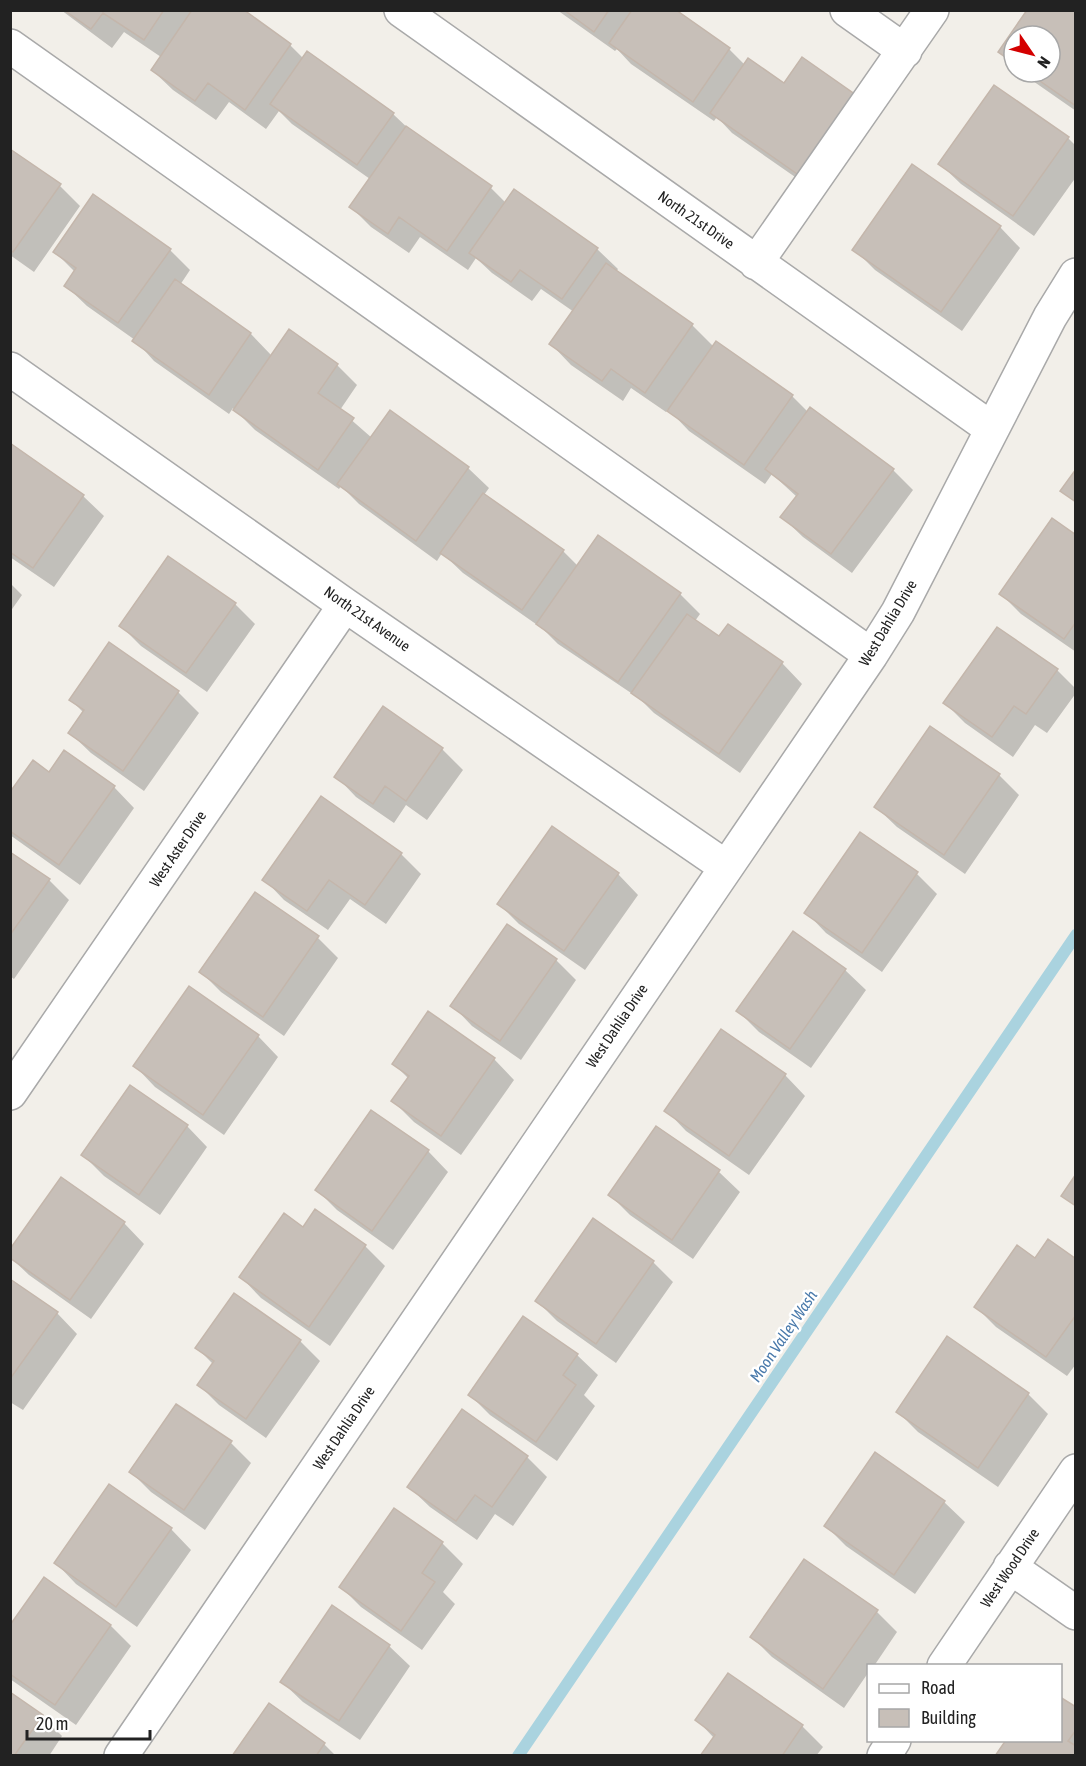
<svg xmlns="http://www.w3.org/2000/svg" width="1086" height="1766" font-family="'Asap Condensed',sans-serif">
	<style>
		.shadow { fill: #0003 }
		.lines { fill: none; stroke-linecap: round; stroke-linejoin: round }
		.stream { stroke: #aad3df; stroke-width: 12 }
		.building { fill: #c7bfb8; stroke: #c4b6ab; stroke-width: 1.5 }
		.minor-casing { stroke: #a9a9a9; stroke-width: 36 }
		.minor { stroke: #fff; stroke-width: 33 }
		.labels { text-anchor: middle; stroke-width: 5; stroke-linejoin: round; paint-order: stroke }
		.street-label { font-size: 15px; fill: #222; stroke: #fff }
		.water-label { font-size: 16px; font-style: italic; fill: #4a7aab; stroke: #fff }
	</style>
	<rect width="100%" height="100%" fill="#f2efe9"/>
	<!-- shadow -->
	<path class="shadow" d="M61,10h180l49,35 14,14 89,55 19,18 79,56 15,15 9,-12 82,58 21,20 -2,3 76,53 22,22 2,-4 76,53 16,16 85,58 20,20 -61,83 -49,-36 -21,-20 15,-20 -25,-23 -7,10 -76,-53 -21,-22 -2,3 -35,-24 -8,13 -52,-36 -20,-21 23,-32 -33,-23 -9,12 -40,-28 -16,-15 -8,12 -48,-33 -11,16 -38,-26 -20,-20 19,-28 -78,-55 -13,-13 -13,18 -37,-27 -13,18 -43,-30 -21,-20 9,-13 -37,-25 -12,16z
		M557,10h117l56,40 15,15 39,21 37,109 -89,-62 -15,-16 -3,4 -83,-57 -14,-15 -2,2z
		M1029,10h47v101l-56,-39h30v-36h-36v30l-14,-14z
		M1068,138l8,8v31l-42,59 -73,-52 -21,-20z
		M10,151l50,35 20,20 -46,66 -24,-17z
		M1000,227l20,21 -58,83 -87,-61 -21,-21z
		M170,250l20,20 -10,15 71,49 21,22 65,9 20,20 -17,25 32,28 96,30 21,20 -5,7 79,56 15,15 102,28 20,20 -5,7 25,17 9,-12 53,37 20,21 -62,89 -86,-60 -14,-14 -82,-55 -15,-15 -80,-56 -21,-20 -5,8 -78,-57 -18,-18 -2,3 -84,-59 -22,-22 -4,6 -75,-53 -19,-21 -48,-34 -21,-20 9,-14 -20,-20z
		M10,445l73,51 21,20 -50,71 -44,-30z
		M1076,537v115l-55,-38 -20,-20z
		M10,583l12,12 -12,17z
		M235,604l20,20 -48,68 -66,-46 -20,-20z
		M110,644l68,48 21,21 -55,78 -53,-38 -21,-20 14,-20 -13,-13z
		M1057,670l19,19v4l-29,40 -12,-8 -22,32 -48,-34 -20,-20z
		M384,708l58,41 21,21 -36,50 -21,-15 -12,18 -38,-26 -20,-21z
		M49,774l65,13 20,21 -54,77 -70,-50v-41z
		M999,775l20,20 -54,79 -68,-47 -21,-20z
		M861,834l56,40 20,20 -55,78 -56,-39 -20,-21z
		M10,853l39,27 20,20 -55,79 -4,-3z
		M401,854l20,20 -35,50 -36,-25 -22,31 -44,-30 -20,-21z
		M618,874l20,21 -53,75 -66,-46 -20,-20z
		M256,894l62,44 20,20 -54,78 -63,-44 -20,-20z
		M793,933l52,37 21,20 -55,78 -52,-36 -21,-21z
		M556,960l20,20 -55,80 -49,-34 -20,-21z
		M258,1036l20,21 -54,78 -69,-48 -20,-21z
		M494,1059l20,21 -53,75 -47,-33 -21,-21 16,-22 -15,-15z
		M785,1075l20,21 -56,79 -63,-44 -20,-21z
		M187,1126l20,21 -47,68 -56,-39 -21,-21z
		M657,1128l62,44 21,20 -47,67 -63,-44 -20,-20z
		M428,1151l20,21 -55,78 -56,-40 -20,-20z
		M124,1223l20,21 -53,75 -62,-44 -19,-18z
		M303,1229l62,17 20,20 -55,80 -69,-48 -20,-21z
		M1035,1260h41v104l-9,12 -71,-49 -20,-20z
		M653,1262l20,20 -57,81 -59,-42 -20,-20z
		M10,1281l47,32 20,21 -54,76 -13,-8z
		M524,1318l53,37 21,20 -14,20 11,11 -38,55 -67,-46 -20,-20z
		M300,1341l20,20 -54,77 -47,-33 -20,-20 14,-21 -16,-16z
		M1028,1394l20,20 -50,73 -80,-55 -20,-20z
		M231,1443l20,20 -46,67 -54,-38 -20,-20z
		M876,1454l68,48 21,20 -50,72 -69,-48 -20,-20z
		M527,1457l20,20 -34,49 -18,-12 -18,26 -47,-33 -21,-20z
		M395,1510l47,33 21,21 -20,28 12,12 -33,46 -61,-43 -20,-20z
		M171,1529l20,21 -54,77 -61,-43 -20,-21z
		M44,1580l67,46 20,20 -55,79 -66,-46v-51z
		M333,1608l56,38 21,20 -50,74 -57,-38 -21,-20z
		M877,1612l20,20 -23,34h-6v7l-24,35 -72,-51 -20,-20z
		M729,1675l73,51 21,21 -7,9h-114l12,-18 -17,-18z
		M1076,1708v48l-16,-16z
		M42,1716l20,20 -13,20h-39z
		M324,1744l12,12h-102z"/>
	<g class="lines">
		<!-- stream -->
		<path class="stream" d="M518,1756l558,-821"/>
	</g>
	<!-- building -->
	<path class="building" d="M64,10h100l-20,30 -41,-27 -12,16z
		M192,10h52l47,34 -46,66 -37,-27 -13,18 -44,-31z
		M564,10h45l-15,22z
		M632,10h44l54,38 -37,54 -84,-59z
		M1027,10h49v96l-49,-34h23v-36h-36v27l-16,-11z
		M307,51l87,62 -37,52 -87,-61z
		M802,57l54,38 -56,81 -90,-63 38,-55 36,25z
		M994,85l75,52 -56,79 -75,-52z
		M406,126l86,60 -45,65 -48,-34 -11,17 -39,-27z
		M10,149l51,35 -48,68 -3,-2z
		M912,164l89,62 -60,86 -89,-62z
		M514,189l84,59 -36,51 -42,-29 -9,12 -42,-29z
		M93,194l78,55 -53,74 -54,-37 12,-18 -23,-16z
		M606,263l87,61 -48,69 -34,-24 -9,12 -53,-37z
		M175,279l76,54 -42,62 -77,-54z
		M289,329l49,35 -20,29 36,25 -36,52 -85,-60z
		M716,341l77,54 -49,70 -77,-54z
		M810,407l84,62 -63,85 -51,-37 18,-23 -33,-25z
		M390,410l79,57 -53,74 -79,-57z
		M10,443l74,52 -51,73 -23,-16z
		M1076,469v33l-16,-11z
		M483,493l81,57 -42,60 -82,-57z
		M1052,518l24,17v87l-12,17 -65,-45z
		M598,535l83,58 -63,89 -82,-58z
		M168,556l68,47 -50,70 -67,-47z
		M687,614l32,22 9,-12 55,38 -64,92 -88,-61z
		M997,627l61,42 -32,45 -12,-8 -22,31 -49,-34z
		M109,642l70,49 -56,80 -55,-38 16,-23 -15,-10z
		M383,706l60,42 -37,53 -21,-15 -12,18 -39,-27z
		M930,726l70,48 -56,81 -70,-48z
		M64,750l51,36 -56,79 -49,-34v-39l23,-32 16,12z
		M321,796l81,57 -37,52 -36,-25 -22,31 -45,-31z
		M552,826l67,47 -55,78 -67,-47z
		M860,832l58,40 -56,81 -58,-40z
		M10,852l40,27 -40,56z
		M255,892l64,44 -56,81 -64,-45z
		M507,924l50,35 -57,82 -50,-35z
		M793,931l53,38 -56,80 -54,-38z
		M189,986l70,49 -56,80 -70,-49z
		M428,1011l67,47 -54,78 -50,-35 18,-25 -17,-12z
		M721,1029l65,45 -57,82 -65,-45z
		M130,1085l58,40 -49,70 -58,-40z
		M371,1110l58,40 -57,81 -57,-41z
		M656,1126l64,44 -48,70 -64,-45z
		M1076,1174v32l-15,-10z
		M61,1177l64,45 -55,78 -60,-42v-9z
		M315,1209l51,36 -57,82 -70,-50 45,-64 19,14z
		M593,1218l61,43 -58,83 -61,-43z
		M1048,1239l28,20v56l-30,42 -72,-50 43,-62 18,13z
		M10,1279l48,33 -48,67z
		M234,1293l67,47 -55,79 -49,-34 17,-24 -19,-13z
		M523,1316l55,38 -15,21 13,10 -40,57 -68,-47z
		M947,1336l82,57 -51,75 -82,-56z
		M176,1404l56,37 -48,69 -55,-38z
		M462,1409l66,47 -36,51 -17,-12 -19,26 -49,-34z
		M875,1452l70,49 -51,74 -70,-49z
		M109,1484l63,44 -56,79 -62,-44z
		M394,1508l49,34 -21,31 13,9 -34,49 -62,-44z
		M804,1559l74,51 -55,79 -73,-52z
		M44,1577l67,48 -56,80 -45,-31v-49z
		M332,1605l58,40 -51,76 -59,-39z
		M728,1673l75,52 -21,31h-82l15,-21 -20,-15z
		M10,1692l33,23 -29,41h-4z
		M1060,1697l16,10v23l-8,11 8,5v10h-81l11,-16h54z
		M269,1703l56,40 -9,13h-84z"/>
	<g class="lines">
		<!-- minor casing -->
		<g class="minor-casing">
			<path id="minor" d="M401,10l591,419
				M847,10l58,41
				M10,46l861,609
				M756,263l176,-253
				M10,369l335,236 381,262
				M10,1093l335,-488
				M1010,1567l66,46
				M944,1666l132,-195
				M121,1756l750,-1101 27,-43 152,-295 26,-42
				M884,1756l10,-16"/>
		</g>
		<!-- minor -->
		<use href="#minor" class="minor"/>
	</g>
	<g class="labels">
		<!-- street labels -->
		<g class="street-label">
			<text transform="translate(696 220) rotate(35)" y="5">North 21st Drive</text>
			<text transform="translate(367 619) rotate(35)" y="5">North 21st Avenue</text>
			<text transform="translate(888 623) rotate(-59)" y="5">West Dahlia Drive</text>
			<text transform="translate(178 849) rotate(-56)" y="5">West Aster Drive</text>
			<text transform="translate(617 1026) rotate(-56)" y="5">West Dahlia Drive</text>
			<text transform="translate(344 1428) rotate(-56)" y="5">West Dahlia Drive</text>
			<text transform="translate(1010 1568) rotate(-56)" y="5">West Wood Drive</text>
		</g>
		<!-- water labels -->
		<g class="water-label">
			<text transform="translate(783 1336) rotate(-56)" y="6">Moon Valley Wash</text>
		</g>
	</g>
	<!-- border -->
	<rect width="1086" height="1766" fill="none" stroke="#222222" stroke-width="24"/>
	<!-- legend -->
	<rect x="867" y="1664" width="195" height="78" fill="#ffffff" stroke="#a7a7a7" stroke-width="1.5"/>
	<rect x="879" y="1684" width="30" height="9" fill="#ffffff" stroke="#a7a7a7" stroke-width="1.5"/>
	<text x="921" y="1694" font-size="18" fill="#222222">Road</text>
	<rect x="879" y="1709" width="30" height="18" fill="#c7bfb8" stroke="#a7a7a7" stroke-width="1.5"/>
	<text x="921" y="1724" font-size="18" fill="#222222">Building</text>
	<!-- north arrow -->
	<g transform="translate(1032 54) rotate(125)"><circle r="28" fill="#ffffff" stroke="#a7a7a7" stroke-width="1.5"/>
	<path d="M0-4.5L10 22L0 15L-10 22Z" fill="#d40000"/>
	<text y="-9" font-size="16" font-weight="bold" text-anchor="middle" fill="#222222">N</text>
	</g>
	<!-- scale -->
	<path d="M27 1730v9h123v-9" fill="none" stroke="#222222" stroke-width="3"/>
	<text x="36" y="1730" font-size="18" fill="#222222" stroke="#ffffff" stroke-width="4.5" paint-order="stroke">20 m</text>
</svg>
